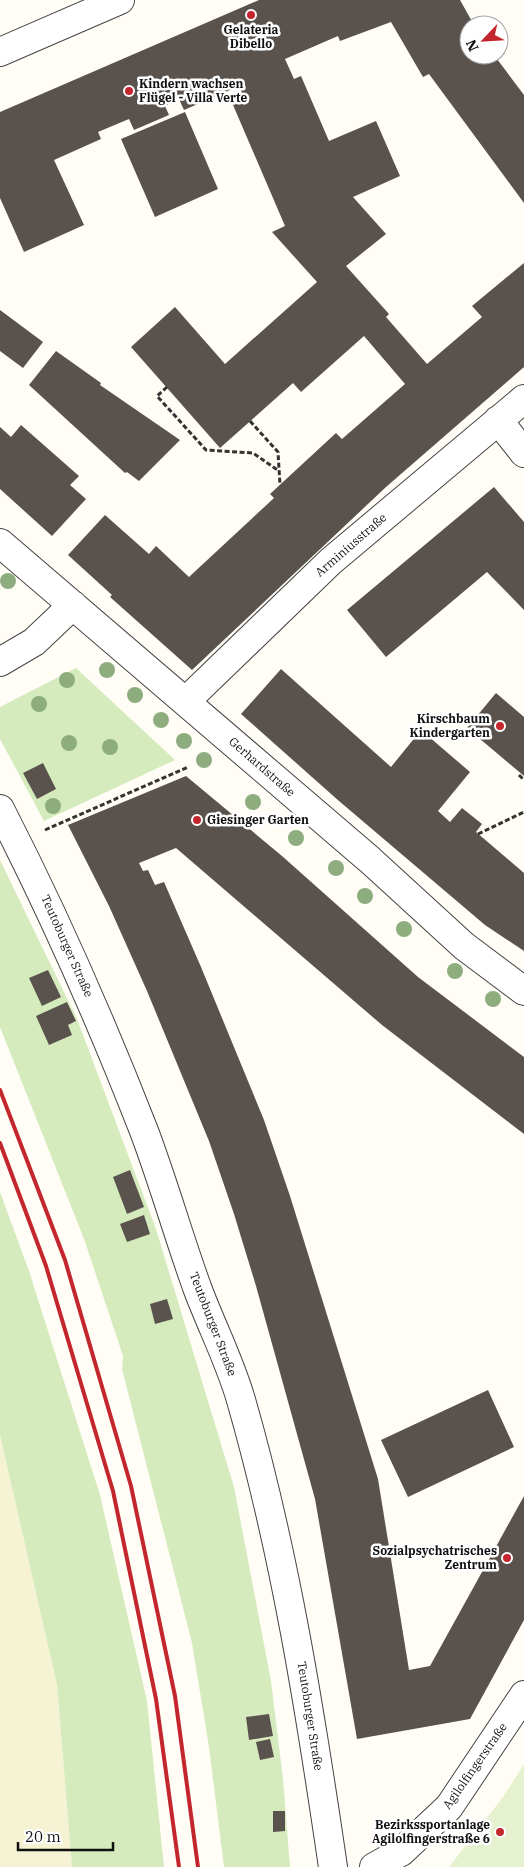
<svg xmlns="http://www.w3.org/2000/svg" width="524" height="1867" font-family="'IBM Plex Serif',serif">
	<style>
		.farmland { fill: #f6f3d4 }
		.green { fill: #d5ebbd }
		.pitch { fill: #e6f2cf }
		.building { fill: #5a524d }
		.lines { fill: none; stroke-linecap: round; stroke-linejoin: round }
		.street-casing { stroke: #444; stroke-width: 30 }
		.path { stroke: #333; stroke-width: 3; stroke-dasharray: 5 2.5; stroke-linecap: butt }
		.street { stroke: #fff; stroke-width: 28 }
		.rail { stroke: #c4262e; stroke-width: 4 }
		.tree { fill: #8dad7f }
		.poi-dot { fill: #c4262e; stroke: #fff; stroke-width: 2 }
		.labels { text-anchor: middle; stroke-width: 5; stroke-linejoin: round; paint-order: stroke }
		.poi-label { font-size: 12px; font-weight: bold; fill: #111; stroke: #fff; text-anchor: end }
		.street-label { font-size: 12px; fill: #111; stroke: #fff }
	</style>
	<rect width="100%" height="100%" fill="#fffdf5"/>
	<!-- farmland -->
	<path class="farmland" d="M0,1435l57,250 15,182h-72z"/>
	<!-- green -->
	<path class="green" d="M76,668l99,92 -131,61 -44,-82v-32z
		M0,860l77,159 79,210 78,258 37,194 12,98 7,88h-66l-15,-120 -17,-104 -70,-274 1,-13 -39,-117 -84,-212z
		M0,1192l29,79 71,224 47,206 17,166h-92l-15,-182 -57,-250z"/>
	<!-- pitch -->
	<path class="pitch" d="M524,1764v103h-75l54,-70z"/>
	<!-- building -->
	<path class="building" d="M259,0h201l14,25h-5v30h25l30,40v108l-95,-129 -6,3 -32,-55 -51,19 -2,-5 -53,23 9,20 7,-3 28,65 47,-20 24,55 -47,21 33,37 -40,32 43,48 -3,3 41,47 55,-47 -10,-11 52,-43v104l-138,120 -194,183 -82,-73 2,-2 -44,-40 37,-40 44,39 7,-8 33,31 85,-79 -4,-4 66,-61 6,6 63,-55 -41,-48 -63,56 -8,-9 -73,65 -89,-101 44,-40 50,57 92,-82 -45,-50 13,-6 -52,-121 12,-5 -6,-14 -55,24 -5,-11 -14,7 4,9 -35,15 -5,-11 -31,13 3,7 -47,21 30,65 -60,27 -24,-54v-86z
		M185,112l33,77 -63,28 -34,-78z
		M0,310l43,32 -20,26 -23,-17z
		M56,351l45,32 -1,2 80,55 -41,41 -12,-9 -2,1 -96,-88z
		M21,425l58,51 -9,9 16,14 -34,37 -52,-47v-62l11,10z
		M494,487l30,35v88l-37,-38 -101,85 -39,-47z
		M281,669l110,98 30,-37 49,42 -32,39 12,11 12,-14 20,16 -6,8 48,41v78l-39,-26 -146,-124 -98,-87z
		M496,693l28,24v59l-57,-48z
		M43,763l13,26 -19,10 -14,-26z
		M186,776l96,80 136,121 106,80v77l-142,-109 -206,-177 -37,15 4,8 5,-1 7,15 9,-3 37,85 63,153 26,76 88,283 31,191 21,-4 94,-170v124l-54,99 -113,20 -42,-240 -59,-213 -22,-72 -25,-73 -62,-150 -38,-85 -41,-81z
		M48,970l13,27 -19,9 -13,-28z
		M67,1002l9,19 -8,4 4,10 -23,10 -13,-29z
		M130,1170l14,37 -17,7 -14,-37z
		M144,1215l6,19 -23,8 -7,-18z
		M167,1299l6,20 -18,5 -5,-20z
		M488,1390l26,57 -106,50 -27,-57z
		M269,1714l4,22 -24,4 -3,-23z
		M270,1739l4,18 -14,3 -4,-18z
		M273,1811h12v20l-12,1z"/>
	<g class="lines">
		<!-- street casing -->
		<g class="street-casing">
			<path id="street" d="M0,52l120,-52
				M498,420l26,33
				M0,543l370,317 94,86 60,45
				M0,662l34,-20 39,-37
				M186,701l145,-140 193,-162
				M0,809c54,105 101,212 144,322 20,53 35,107 54,159 14,37 32,72 43,110 44,153 69,310 92,467
				M374,1867l27,-15 48,-45 75,-112"/>
		</g>
		<!-- path -->
		<path class="path" d="M167,387l-10,9 49,54 47,3 26,18
			M250,421l28,31 2,33
			M519,775l5,5
			M45,830l143,-63
			M478,834l46,-22"/>
		<!-- street -->
		<use href="#street" class="street"/>
		<!-- rail -->
		<path class="rail" d="M0,1090l65,170 66,226 44,210 23,171
			M0,1143l46,123 67,225 43,208 23,168"/>
	</g>
	<!-- trees -->
	<g class="tree">
		<circle cx="8" cy="581" r="8"/>
		<circle cx="107" cy="670" r="8"/>
		<circle cx="67" cy="680" r="8"/>
		<circle cx="135" cy="695" r="8"/>
		<circle cx="39" cy="704" r="8"/>
		<circle cx="161" cy="720" r="8"/>
		<circle cx="184" cy="741" r="8"/>
		<circle cx="69" cy="743" r="8"/>
		<circle cx="110" cy="747" r="8"/>
		<circle cx="204" cy="760" r="8"/>
		<circle cx="253" cy="802" r="8"/>
		<circle cx="53" cy="806" r="8"/>
		<circle cx="296" cy="838" r="8"/>
		<circle cx="336" cy="868" r="8"/>
		<circle cx="365" cy="896" r="8"/>
		<circle cx="404" cy="929" r="8"/>
		<circle cx="455" cy="971" r="8"/>
		<circle cx="493" cy="999" r="8"/>
	</g>
	<!-- markers -->
	<g class="poi-dot">
		<circle cx="251" cy="15" r="5"/>
		<circle cx="129" cy="91" r="5"/>
		<circle cx="500" cy="726" r="5"/>
		<circle cx="197" cy="820" r="5"/>
		<circle cx="507" cy="1558" r="5"/>
		<circle cx="500" cy="1832" r="5"/>
	</g>
	<g class="labels">
		<!-- poi labels -->
		<g class="poi-label">
			<text x="251" y="34" text-anchor="middle">Gelateria<tspan x="251" dy="14">Dibello</tspan></text>
			<text x="139" y="88" text-anchor="start">Kindern wachsen<tspan x="139" dy="14">Flügel - Villa Verte</tspan></text>
			<text x="490" y="723">Kirschbaum<tspan x="490" dy="14">Kindergarten</tspan></text>
			<text x="207" y="824" text-anchor="start">Giesinger Garten</text>
			<text x="497" y="1555">Sozialpsychatrisches<tspan x="497" dy="14">Zentrum</tspan></text>
			<text x="490" y="1829">Bezirkssportanlage<tspan x="490" dy="14">Agilolfingerstraße 6</tspan></text>
		</g>
		<!-- street labels -->
		<g class="street-label">
			<text transform="translate(351 545) rotate(-41)" y="4">Arminiusstraße</text>
			<text transform="translate(262 767) rotate(41)" y="4">Gerhardstraße</text>
			<text transform="translate(67 946) rotate(66)" y="4">Teutoburger Straße</text>
			<text transform="translate(213 1324) rotate(69)" y="4">Teutoburger Straße</text>
			<text transform="translate(310 1716) rotate(81)" y="4">Teutoburger Straße</text>
			<text transform="translate(475 1766) rotate(-55)" y="4">Agilolfingerstraße</text>
		</g>
	</g>
	<!-- north arrow -->
	<g transform="translate(484 40) rotate(245)"><circle r="24" fill="#ffffff" stroke="#a0a0a0"/>
	<path d="M0-4L9 19L0 12L-9 19Z" fill="#c4262e"/>
	<text y="-8" font-size="14" font-weight="bold" text-anchor="middle" fill="#111111">N</text>
	</g>
	<!-- scale -->
	<path d="M18 1842v8h95v-8" fill="none" stroke="#111111" stroke-width="2.5"/>
	<text x="25" y="1842" font-size="15" fill="#111111" stroke="#ffffff" stroke-width="4" paint-order="stroke">20 m</text>
</svg>
